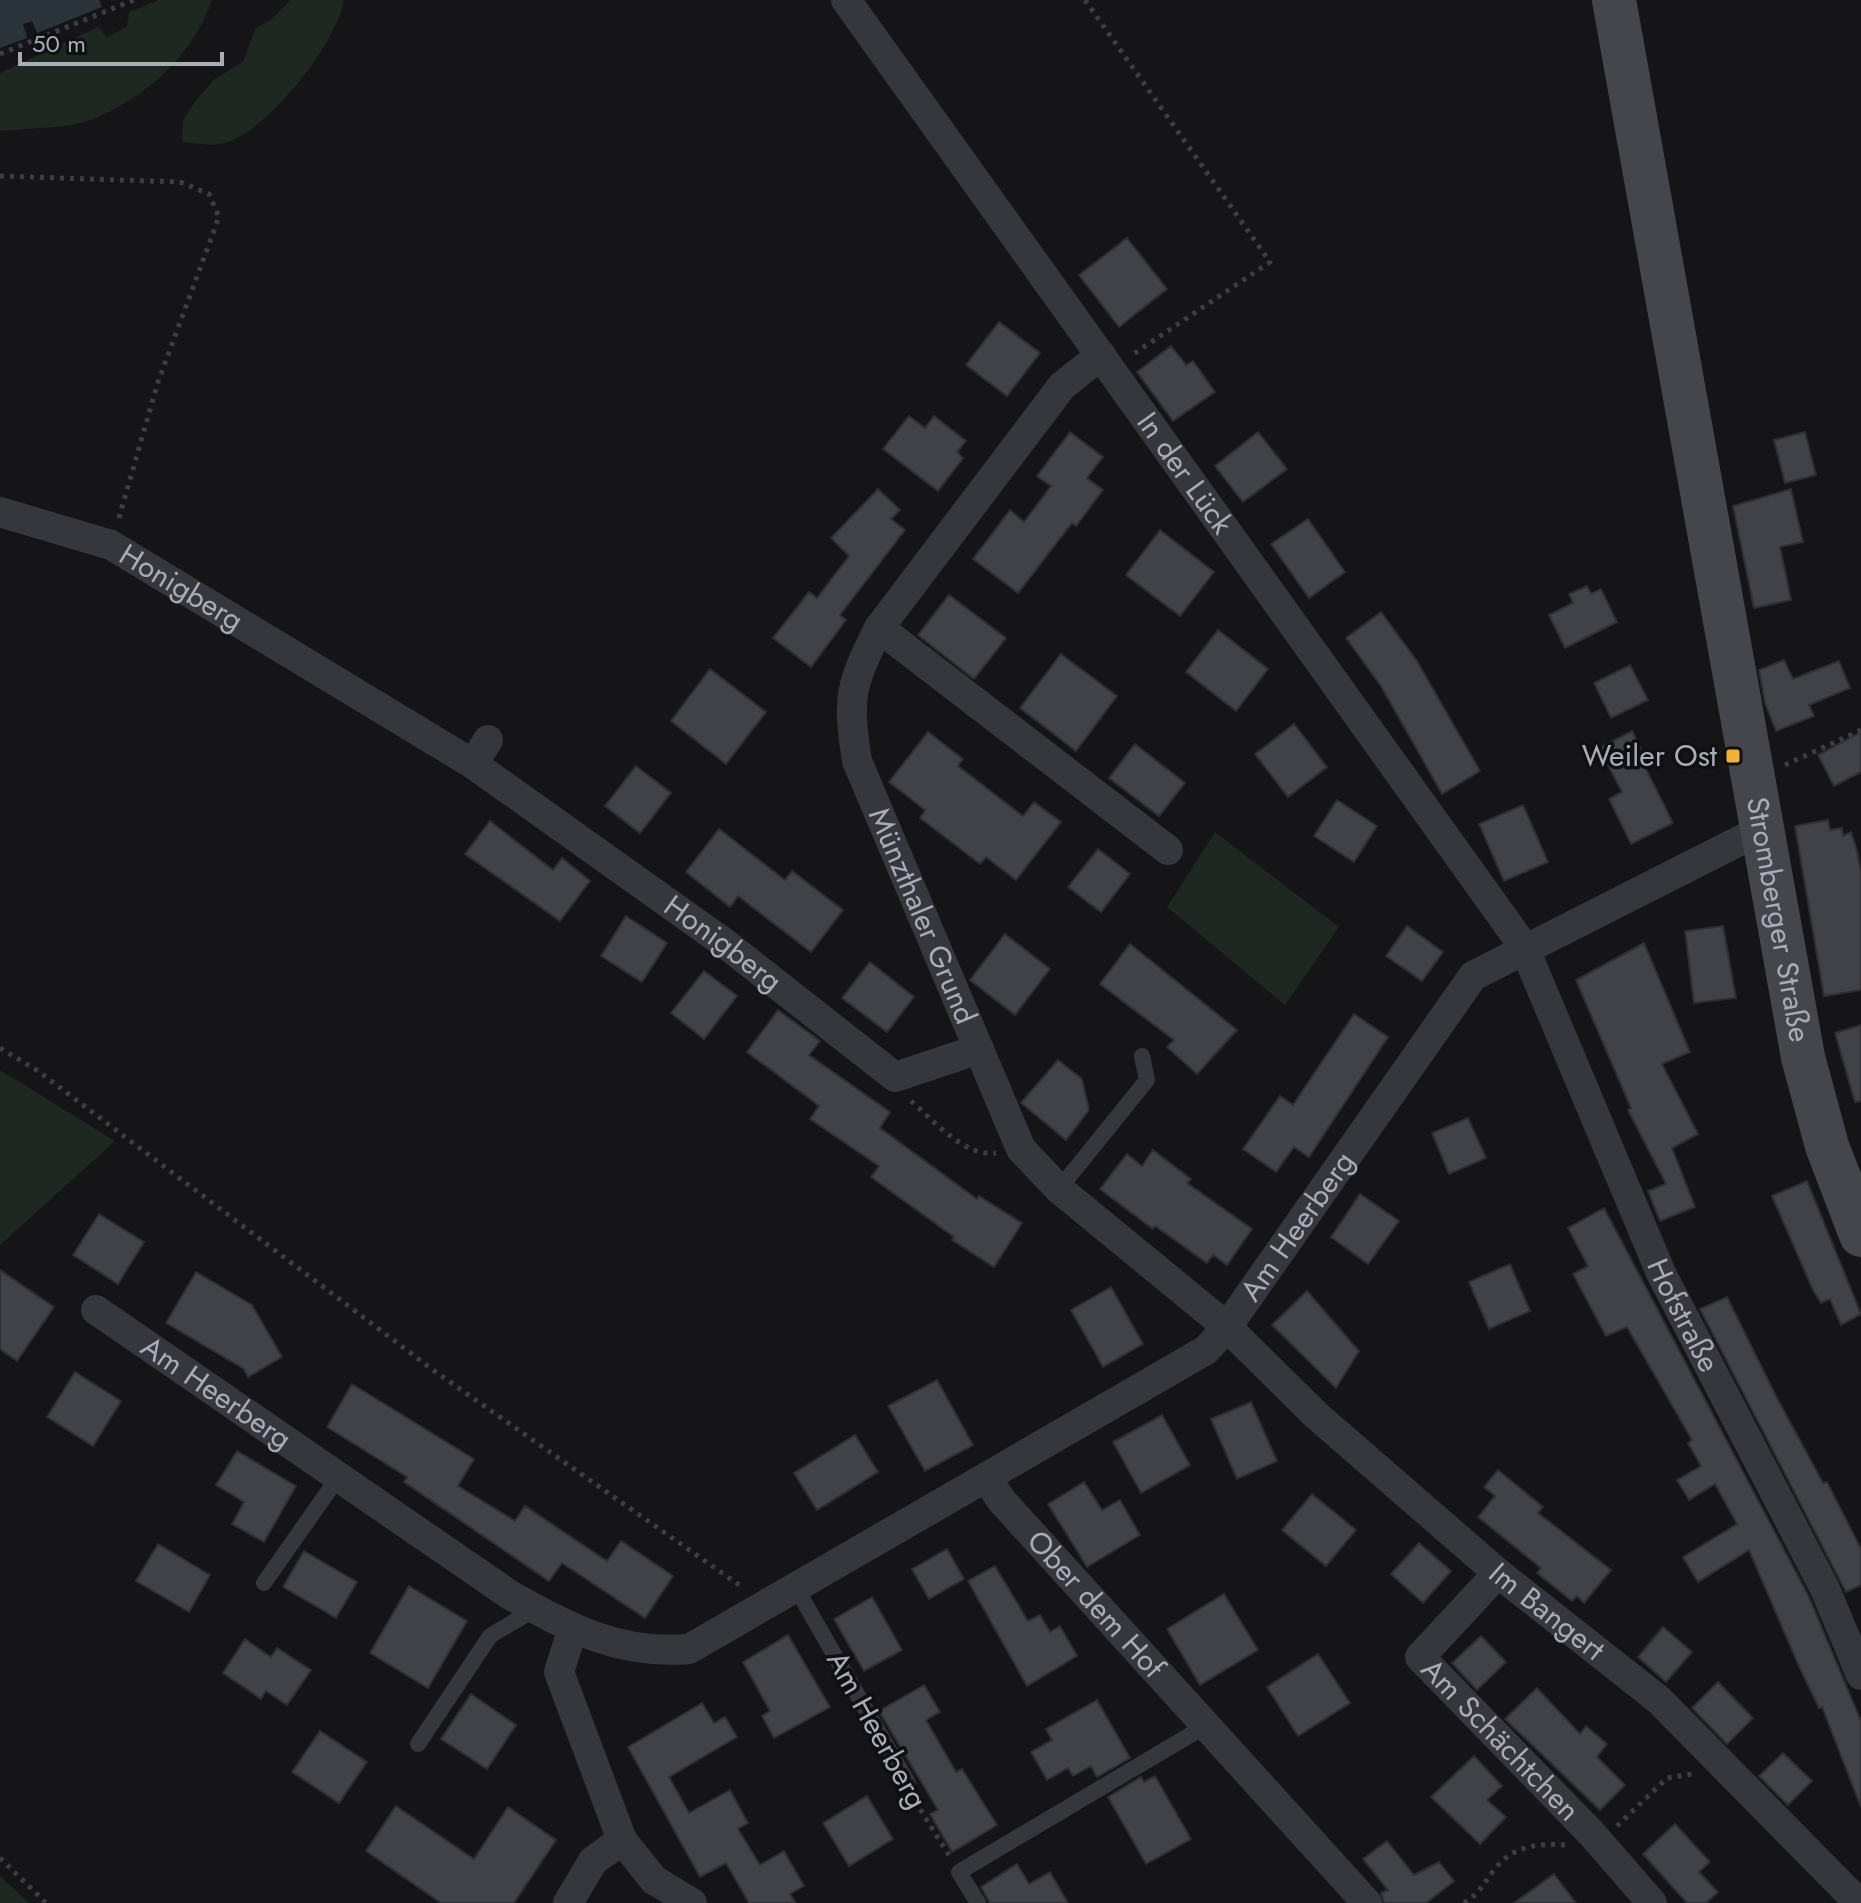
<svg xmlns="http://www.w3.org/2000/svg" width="1861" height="1903" font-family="Jost,sans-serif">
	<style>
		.green { fill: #1f2721 }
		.water { fill: #2c343b }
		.building { fill: #414247; stroke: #2f2f33; stroke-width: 2 }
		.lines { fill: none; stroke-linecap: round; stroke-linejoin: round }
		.path { stroke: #3c3e43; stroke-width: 5; stroke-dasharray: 4 6; stroke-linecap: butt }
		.service { stroke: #36373c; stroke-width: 16 }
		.minor { stroke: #36373c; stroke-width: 30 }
		.secondary { stroke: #44464c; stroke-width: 44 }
		.poi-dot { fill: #efb336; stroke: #101012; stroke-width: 3 }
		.labels { text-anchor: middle; stroke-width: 7; stroke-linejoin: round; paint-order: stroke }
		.street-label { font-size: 30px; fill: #a7acb7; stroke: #101012 }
		.poi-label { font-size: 30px; fill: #a7acb7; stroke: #101012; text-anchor: end }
	</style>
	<rect width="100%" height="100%" fill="#151517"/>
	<!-- green -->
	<path class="green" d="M159,0h53c-19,55 -66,98 -119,119 -24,10 -67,9 -93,12v-58l98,-46 9,10 20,-10 2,-15z
		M291,0h53c-6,42 -81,139 -125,144 -11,2 -25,-1 -37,-2l1,-22 14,-21 18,-20 28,-17 12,-33 17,-10z
		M1215,832l124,95 -54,78 -118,-98z
		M0,1070l115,71 -115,104z
		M0,1876l29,27h-29z"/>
	<!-- water -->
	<path class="water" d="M0,0h99l3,7 -65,26 -5,-12 -9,3 4,14 -27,10z"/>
	<!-- building -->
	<path class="building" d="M1127,238l40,51 -48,38 -40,-52z
		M999,322l41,31 -33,43 -41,-31z
		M1171,346l15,19 7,-4 22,31 -42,29 -36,-49z
		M909,416l16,12 9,-12 32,25 -9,11 6,6 -25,33 -55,-42z
		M1070,432l33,25 -16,21 16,12 -27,36 -4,-3 -54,70 -45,-34 37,-49 14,12 27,-36 -14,-10z
		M1258,432l29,37 -44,33 -28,-36z
		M1805,432l11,43 -31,8 -11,-43z
		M878,489l22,21 -9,9 14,11 -65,85 6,5 -35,47 -38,-29 36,-46 8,6 32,-42 -18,-18z
		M1791,489l12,53 -23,5 11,53 -37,8 -21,-102z
		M1308,519l37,53 -36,26 -38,-54z
		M1160,530l54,42 -34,44 -54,-41z
		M1587,586l4,8 10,-5 16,33 -52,26 -16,-33 24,-12 -4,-9z
		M949,595l57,43 -32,41 -56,-44z
		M1381,612l36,49 63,110 -38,23 -61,-108 -35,-48z
		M1218,630l50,39 -32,42 -50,-39z
		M1061,654l56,42 -41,55 -56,-43z
		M1784,660l9,19 46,-18 11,27 -41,17 5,11 -38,15 -11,-28 -6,-33z
		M1630,665l18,35 -37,18 -17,-35z
		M710,669l56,43 -40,52 -55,-43z
		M1294,724l33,43 -39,30 -33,-43z
		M1632,731l14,28 -4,2 31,62 -42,21 -22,-45 13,-7 -23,-44z
		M928,732l35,27 -5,7 65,50 11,-14 27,20 -45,58 -30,-23 -6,7 -60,-46 5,-8 -36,-28z
		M1861,732v40l-27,14 -16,-31z
		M1135,744l50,39 -26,33 -50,-38z
		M636,766l35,27 -31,40 -35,-27z
		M1337,800l40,26 -23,36 -40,-26z
		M1523,805l25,57 -44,19 -25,-57z
		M1828,820l2,10 12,-2 1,8 8,-4 6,19 4,20v119l-37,6 -29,-170z
		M490,821l63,49 9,-12 28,23 -30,40 -95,-67z
		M719,829l66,51 7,-9 51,39 -32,42 -73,-56 -8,11 -44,-35z
		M1098,849l32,25 -29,38 -33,-25z
		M626,916l41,27 -25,39 -41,-26z
		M1407,926l36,26 -21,29 -36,-25z
		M1723,926l13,72 -42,5 -9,-72z
		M1005,934l45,35 -35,46 -45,-35z
		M1644,943l46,109 -28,12 36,70 -26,14 23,59 -35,14 -12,-30 18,-7 -38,-74 3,-2 -55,-128z
		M1130,944l107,86 -40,44 -30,-27 7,-7 -74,-56z
		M870,962l44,35 -27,35 -45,-34z
		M704,971l33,25 -33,43 -33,-26z
		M778,1010l42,31 -11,14 81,57 -10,16 97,71 2,-3 43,27 -28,44 -42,-27 2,-3 -83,-60 8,-11 -69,-47 9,-13 -72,-54z
		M1354,1014l34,23 -79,120 -15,-10 -18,25 -33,-23 37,-53 13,9z
		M1861,1025v76l-6,1 -20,-69z
		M1058,1060l24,19 7,31 -23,30 -45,-37z
		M1468,1118l18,40 -37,16 -17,-41z
		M1153,1150l38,29 -4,4 65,46 -25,36 -14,-10 -6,8 -52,-37 -2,3 -53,-40 27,-35 15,12z
		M1807,1181l54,133 -20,11 -11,-26 -9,4 -8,-13 -41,-94z
		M1360,1194l39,27 -31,43 -37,-27z
		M1604,1208l205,389 52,124v86l-39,-100 -3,1 -21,-44 -49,-114 -51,32 -15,-25 54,-33 -22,-40 -26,16 -12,-20 24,-14 -13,-23 4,-3 -65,-113 -21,9 -33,-62 15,-8 -20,-38z
		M99,1214l45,28 -26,42 -45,-29z
		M1510,1264l20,47 -41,18 -20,-47z
		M0,1270l54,37 -37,54 -17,-12z
		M196,1272l56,33 30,52 -34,20 -4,-8 -78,-46z
		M1111,1287l32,57 -40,23 -32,-57z
		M1307,1291l52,60 -23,37 -64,-63z
		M1727,1297l50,101 46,85 4,-1 34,67v36l-15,7 -146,-283z
		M75,1372l46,29 -28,45 -46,-29z
		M937,1380l36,65 -48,26 -37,-65z
		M352,1384l122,75 -16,27 57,35 10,-15 82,55 14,-20 52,35 -28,42 -83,-55 -13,18 -145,-99 3,-5 -80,-50z
		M1251,1402l26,59 -40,18 -26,-60z
		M1162,1415l28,50 -49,28 -28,-51z
		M855,1435l23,37 -61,38 -23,-37z
		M237,1451l59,35 -32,56 -32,-18 12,-22 -28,-17z
		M1498,1470l45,37 -5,6 73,57 -27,33 -7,-7 -5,5 -35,-28 4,-5 -63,-51 17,-21 -11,-9z
		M1084,1482l18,28 18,-10 20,35 -53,32 -39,-63z
		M1312,1494l44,36 -30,36 -44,-36z
		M1419,1543l32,28 -28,32 -32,-29z
		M158,1544l52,31 -21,37 -53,-31z
		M947,1549l17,30 -35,20 -17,-30z
		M304,1551l53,31 -21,36 -53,-31z
		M995,1566l33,55 12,-6 10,17 10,-6 17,30 -50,30 -59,-105z
		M409,1586l58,35 -39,67 -58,-35z
		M1224,1594l34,56 -58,35 -33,-56z
		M872,1597l30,53 -38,21 -30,-52z
		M1663,1627l29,25 -26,30 -28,-25z
		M788,1635l42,72 -56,31 -12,-22 8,-5 -27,-49z
		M1481,1636l25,26 -29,28 -25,-27z
		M245,1639l26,18 6,-9 34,22 -24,35 -21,-14 -5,8 -38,-26z
		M1318,1654l32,49 -52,33 -31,-49z
		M1718,1682l35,36 -26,26 -35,-36z
		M924,1685l16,27 -14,8 30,52 6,-3 35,56 -45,27 -22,-38 8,-4 -59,-99z
		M1537,1688l43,46 6,-8 21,18 -10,13 28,28 -25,25 -95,-91z
		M471,1694l45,31 -29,44 -46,-30z
		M1097,1700l33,58 -33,19 -6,-11 -18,10 -5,-8 -21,12 -16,-28 21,-12 -6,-11z
		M702,1703l12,20 11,-6 12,20 -68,40 20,36 41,-23 18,33 -10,6 22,36 24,-14 20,35 -14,8 6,9h-47l-23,-40 -26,14 -72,-130z
		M320,1731l47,31 -28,41 -47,-31z
		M1783,1753l29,28 -24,24 -29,-29z
		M1474,1756l28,30 -15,14 19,17 -26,27 -49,-47z
		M1155,1776l36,63 -45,25 -38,-67 33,-20 3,5z
		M867,1796l26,43 -44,27 -26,-43z
		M396,1806l78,53 34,-52 48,33 -42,63h-73l-75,-52z
		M1675,1824l35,38 -11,10 19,20 -12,11h-19l-44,-49z
		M1387,1841l27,34 25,-13 15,19 -28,22h-42l-3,-10 7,-3 -25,-31z
		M1017,1864l12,20 21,-12 18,31h-78l-9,-16z
		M1554,1874l22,29h-62z"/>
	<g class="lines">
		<!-- path -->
		<path class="path" d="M1085,0l185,262 -138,93
			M0,54l134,-54
			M0,176l180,6 29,12 10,23 -61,165 -40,139
			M1785,765l76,-35
			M0,1048l38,23 395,299 309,217
			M911,1101c21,18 54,57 85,52
			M915,1801l35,56
			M1617,1826l50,-48 25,-4
			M0,1858l46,45
			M1464,1903c16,-10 19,-19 30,-33 18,-24 44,-27 71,-25"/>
		<!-- service -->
		<path class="service" d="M1059,1189l88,-109 -5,-24
			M264,1583l75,-107
			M796,1588l112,195
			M418,1744l72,-108 45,-27
			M978,1903l-19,-31 248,-147"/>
		<!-- minor -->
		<g class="minor">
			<path id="s1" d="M846,0l678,947 137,326 164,316 36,86"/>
			<path id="s2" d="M1101,355l-39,31 -183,242c-29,58 -32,69 -22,133l164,388 38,40 168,138 89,88 182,158 161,127 200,203"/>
			<path id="s3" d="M0,512l111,33 362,219"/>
			<path d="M879,628l289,222"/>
			<path id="s4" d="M488,740l-15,24 250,178 172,135 84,-28"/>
			<path id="s5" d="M96,1310l414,285c59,33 109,60 179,54l517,-299 21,-23 246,-351 270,-137 19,-3"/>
			<path id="s6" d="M987,1479l15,22 365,402"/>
			<path id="s7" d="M1498,1573l-78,84 172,177 60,69"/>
			<path d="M572,1631l-13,41 63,168 32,40 38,23"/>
			<path d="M568,1903l25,-42 29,-21"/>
		</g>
		<!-- secondary -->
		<path class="secondary" id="s8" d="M1614,0l189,1057 24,89 34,89"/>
	</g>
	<!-- markers -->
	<rect class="poi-dot" x="1725" y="748" width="16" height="16" rx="4"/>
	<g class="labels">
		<!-- street labels -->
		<g class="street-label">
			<text dy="10" stroke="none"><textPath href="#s1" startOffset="582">In der Lück</textPath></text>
			<text dy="10" stroke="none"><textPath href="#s3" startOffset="198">Honigberg</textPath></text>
			<text dy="10" stroke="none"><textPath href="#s2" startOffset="660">Münzthaler Grund</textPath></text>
			<text dy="10" stroke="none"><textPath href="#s8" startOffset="934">Stromberger Straße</textPath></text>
			<text dy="10" stroke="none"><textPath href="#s4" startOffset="336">Honigberg</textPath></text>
			<text dy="10" stroke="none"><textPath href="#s5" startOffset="1444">Am Heerberg</textPath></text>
			<text dy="10" stroke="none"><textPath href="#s1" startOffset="1566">Hofstraße</textPath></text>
			<text dy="10" stroke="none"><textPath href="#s5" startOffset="146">Am Heerberg</textPath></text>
			<text dy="10" stroke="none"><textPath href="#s6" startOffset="166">Ober dem Hof</textPath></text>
			<text dy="10" stroke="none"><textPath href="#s2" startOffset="1614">Im Bangert</textPath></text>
			<text transform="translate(877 1730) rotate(61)" y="10">Am Heerberg</text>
			<text dy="10" stroke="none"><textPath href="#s7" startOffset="230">Am Schächtchen</textPath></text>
		</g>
		<!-- poi labels -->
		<g class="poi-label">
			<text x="1717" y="766">Weiler Ost</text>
		</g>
	</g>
	<!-- scale -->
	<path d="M20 52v12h202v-12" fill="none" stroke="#a7acb7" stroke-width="4"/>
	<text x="32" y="52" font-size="24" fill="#a7acb7" stroke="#101012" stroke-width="6" paint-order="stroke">50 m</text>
</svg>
